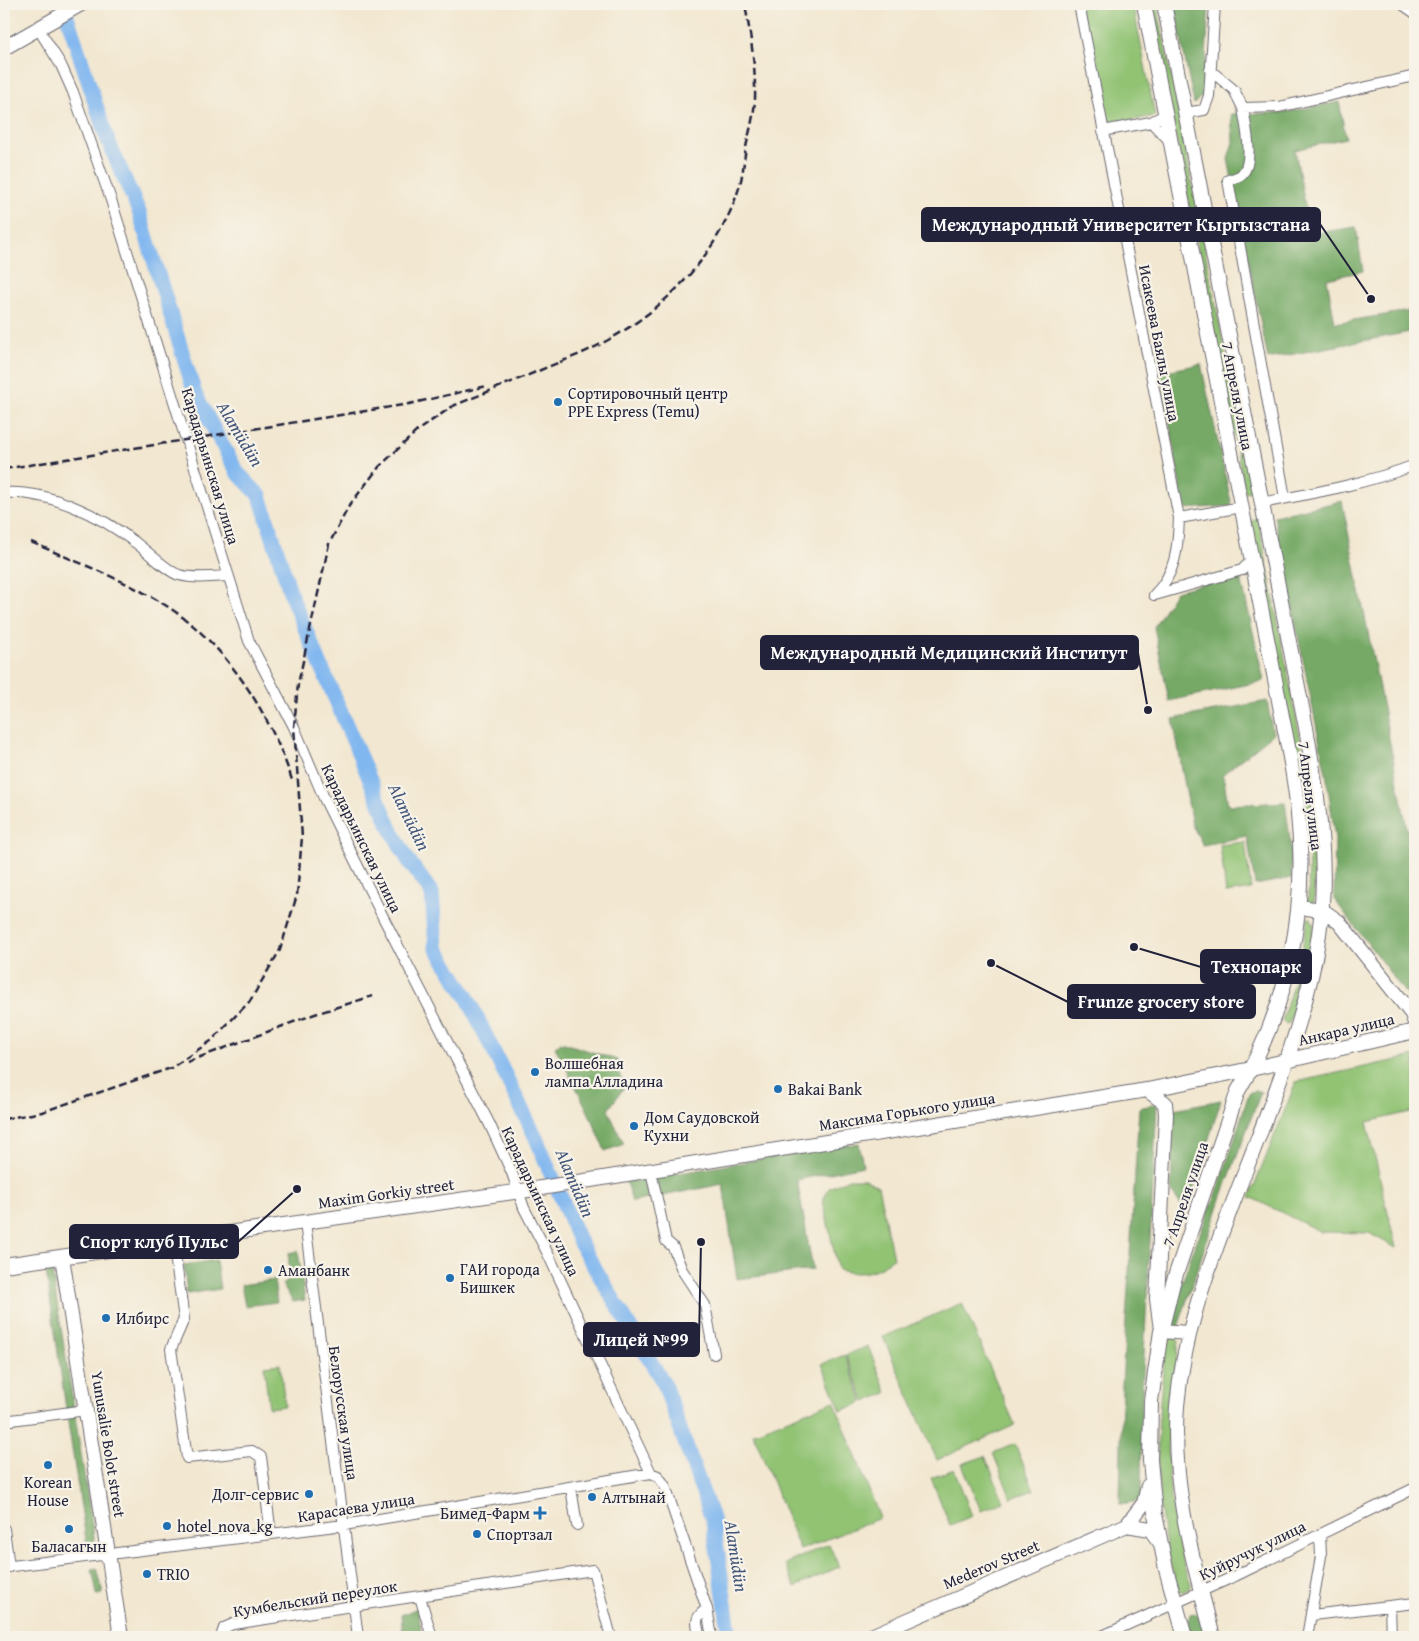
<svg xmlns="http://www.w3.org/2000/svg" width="1419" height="1641" font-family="'Gentium Book Plus',serif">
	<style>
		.green { fill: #91c373; stroke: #5a7257 }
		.forest { fill: #74a965; stroke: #4b6650 }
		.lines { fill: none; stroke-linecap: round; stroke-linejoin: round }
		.river { stroke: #81b7ef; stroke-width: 15 }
		.minor-casing { stroke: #6b676f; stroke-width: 12 }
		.major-casing { stroke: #6b676f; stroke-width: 16 }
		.minor { stroke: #fff; stroke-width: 10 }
		.major { stroke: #fff; stroke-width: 14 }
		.rail { stroke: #22223b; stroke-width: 2.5; stroke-dasharray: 8 4; stroke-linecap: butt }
		.poi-dot { fill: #1f6fb2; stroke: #f7f3e8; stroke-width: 2 }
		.labels { text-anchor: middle; stroke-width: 4.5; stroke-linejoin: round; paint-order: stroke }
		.street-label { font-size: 16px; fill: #22223b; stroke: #f7f3e8 }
		.poi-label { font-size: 16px; fill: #22223b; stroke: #f7f3e8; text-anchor: start }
		.water-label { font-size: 18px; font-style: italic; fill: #43567a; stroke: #f7f3e8 }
		.leader { fill: none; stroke: #22223b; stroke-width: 2 }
		.callout-dot { fill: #22223b; stroke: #f7f3e8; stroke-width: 2 }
		.callout { fill: #22223b; stroke: #22223b; stroke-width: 2 }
		.callout-label { font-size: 18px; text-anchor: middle; font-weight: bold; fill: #fff }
	</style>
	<rect width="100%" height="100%" fill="#f7f3e8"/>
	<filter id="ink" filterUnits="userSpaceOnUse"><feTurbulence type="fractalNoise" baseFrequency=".02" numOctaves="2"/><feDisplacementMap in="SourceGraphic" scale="10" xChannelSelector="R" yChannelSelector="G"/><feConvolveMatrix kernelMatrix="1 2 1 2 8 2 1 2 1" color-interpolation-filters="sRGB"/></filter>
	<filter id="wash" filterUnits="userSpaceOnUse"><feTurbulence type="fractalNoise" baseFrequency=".0096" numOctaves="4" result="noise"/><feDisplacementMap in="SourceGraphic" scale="20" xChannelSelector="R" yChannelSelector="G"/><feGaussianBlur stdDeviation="1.12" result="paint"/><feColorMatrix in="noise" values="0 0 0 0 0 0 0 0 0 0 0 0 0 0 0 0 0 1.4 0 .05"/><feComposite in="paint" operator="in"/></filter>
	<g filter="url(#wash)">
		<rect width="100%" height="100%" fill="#f2e7d0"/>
		<!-- green -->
		<path class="green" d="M1079,4h54l22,112 -49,9z
			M1150,4h7l95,487 -7,1z
			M1258,518l51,267 7,68 -2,49 -2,1 -4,-1 1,-48 -3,-42 -55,-292z
			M1245,842l6,47 -25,4 -6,-48z
			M1308,918h3l3,7 -8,45 -17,53 -3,1 -4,-4 15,-48z
			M1415,1056v55l-48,11 29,126 -27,-15 -48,-1 -71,-35 46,-115z
			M849,1179h16l13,7 15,72c-17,15 -33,18 -55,12l-15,-70 6,-12z
			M962,1303l53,122 -78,35 -54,-123z
			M1172,1337l5,1 2,3c-7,51 -15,105 -8,157 3,22 7,46 13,68 2,7 7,14 7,21l-6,4 -6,1c-24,-69 -25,-147 -16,-219 1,-10 1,-28 9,-36z
			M868,1346l19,47 -22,9 -19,-47z
			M845,1355l18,47 -22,9 -19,-47z
			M280,1364l5,42 -16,2 -5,-42z
			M834,1401l46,117 -80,32 -47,-117z
			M1015,1444l19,46 -23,8 -18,-45z
			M985,1456l19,46 -23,9 -19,-47z
			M954,1469l18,47 -22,9 -19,-47z
			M829,1544l10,23 -44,20 -10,-23z"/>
		<!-- forest -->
		<path class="forest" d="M1174,4h35l-5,90 -10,10z
			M1339,102l7,36 -51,12 15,84 46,-7 7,44 -36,8 8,44 80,-13v21l-147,28 -40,-200 5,-17 -2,-28 51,-1z
			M1201,364l31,142 -48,3 -23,-137z
			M1342,501l73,368v137l-81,-107 1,-60 -8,-60 -53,-263z
			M1240,574l24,107 -95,20 -15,-74 22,-36z
			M1267,701l6,33 -50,40 5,31 57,-3 5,37 2,39 -37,7 -8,-49 -44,9 -11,-20 -19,-106z
			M561,1042l56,18 6,29 -15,21 16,34 -19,7c-14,-37 -32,-69 -50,-104z
			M1255,1090l6,2 -39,104 -44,131 -9,-4 24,-73 25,-60 31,-97z
			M1221,1100l-35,112 -15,-21 3,-82z
			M1157,1104l-15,290 -1,107 -21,3 2,-119 17,-277z
			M859,1143l4,23 -66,14 16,90 -76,9 -14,-95 -91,18 -6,-20z
			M298,1251l7,49 -12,2 -10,-17 7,-8 -2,-24z
			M216,1260l4,29 -33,5 -3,-29z
			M46,1271l6,1 22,136 -8,1z
			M274,1280l3,22 -32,4 -4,-21z
			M75,1415l20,129 -8,2 -20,-130z
			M97,1568l6,26 -6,1 -5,-26z
			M418,1608l4,29h-19l-2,-22z
			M1195,1613l7,7 5,17h-16l-4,-13 3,-10z"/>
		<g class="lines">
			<!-- river -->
			<path class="river" d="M63,4l43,132 33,76 56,182 42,78 23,24 32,102 99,231 17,31 24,33 4,54 31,50 69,141 44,105 84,141 49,137 17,116"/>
		</g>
	</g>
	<g filter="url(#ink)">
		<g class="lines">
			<!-- minor casing -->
			<g class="minor-casing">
				<path id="minor" d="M1079,4l100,514c-1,29 -3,56 -25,77
					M1402,4l13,9
					M38,28l23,37 12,27 38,108 138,441 45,86 30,71 59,119 106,206 23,50 12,35 24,46 103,219 7,3 7,10 42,123 5,28
					M1210,70l24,20 9,18 36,-1 136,-31
					M1243,108c2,15 12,54 -1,66 -3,3 -10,5 -14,6l57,318
					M1185,113l19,-3 5,-14 6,-92
					M1151,122l19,19
					M1103,131l48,-9 14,-7
					M4,493c45,-3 97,23 132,50 11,8 32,29 43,32 15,4 34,2 49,1
					M1261,503c53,-10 104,-19 154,-38
					M1179,518l63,-11
					M1155,595l87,-25 10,-10
					M651,1171l15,70 7,6 9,23 23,35 9,49
					M305,1222l53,415
					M173,1241l11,78 -13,30 16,109 65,-7 9,6 10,77
					M4,1421l82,-11
					M571,1488l6,37
					M4,1529l5,38
					M4,1567l340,-42 307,-52
					M420,1597l12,40
					M1390,1606l1,31
					M1312,1615l103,-12
					M221,1637l3,-9 9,-4 360,-54 18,67
					M700,1637c-4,-14 -6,-20 7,-28
					M1100,1637l135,-61 180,-88
					M1307,1637l14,-81 -1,-22"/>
			</g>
			<!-- major casing -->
			<g class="major-casing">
				<path id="major" d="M1144,4l134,691c7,39 17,79 20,119 10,96 -10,195 -60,277l-65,192 -12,48 -10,70 -1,59 5,54 11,55 19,68
					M1164,4l142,724c12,69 23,136 13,206 -13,93 -58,194 -91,282 -24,63 -45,123 -51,190 -6,80 16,155 36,231
					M4,48l77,-44
					M1299,907l23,3 17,12 73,92 3,9
					M1147,1090l18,13 1,12 -9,184 3,23
					M62,1257l59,380
					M4,1265l531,-76 612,-99 104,-21 164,-38
					M1161,1331l27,2
					M1127,1525l23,4 9,12
					M869,1637l258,-112 17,-22 4,-17"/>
			</g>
			<!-- minor -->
			<use href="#minor" class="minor"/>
			<!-- major -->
			<use href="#major" class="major"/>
			<!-- rail -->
			<path class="rail" d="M4,6l4,-2
				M560,362c80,-29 153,-91 179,-174 4,-13 5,-28 7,-41 4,-18 10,-38 9,-57 0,-29 -5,-57 -10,-86
				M4,469l405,-65 78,-18
				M31,542c47,21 109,43 150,74 52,39 91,103 111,164
				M187,1062l128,-48 58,-18
				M4,1119l38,-7 129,-44 40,-27 39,-40 30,-51 17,-55 5,-58 -8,-110 4,-43 31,-140 20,-38 30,-39 39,-37 35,-24 112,-46"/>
		</g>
	</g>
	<!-- markers -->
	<g class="poi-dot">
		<circle cx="558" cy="402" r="5"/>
		<circle cx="535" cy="1072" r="5"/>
		<circle cx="778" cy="1089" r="5"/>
		<circle cx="634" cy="1126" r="5"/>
		<circle cx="268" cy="1270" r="5"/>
		<circle cx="450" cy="1278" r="5"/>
		<circle cx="106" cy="1318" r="5"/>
		<circle cx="48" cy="1465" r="5"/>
		<circle cx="309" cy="1494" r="5"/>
		<circle cx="592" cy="1497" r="5"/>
		<path d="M537.5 1505.5h5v5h5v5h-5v5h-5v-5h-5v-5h5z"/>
		<circle cx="167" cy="1526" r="5"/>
		<circle cx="69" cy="1529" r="5"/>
		<circle cx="477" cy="1534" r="5"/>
		<circle cx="147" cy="1574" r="5"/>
	</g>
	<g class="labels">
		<!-- street labels -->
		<g class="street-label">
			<text transform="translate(1160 343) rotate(79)" y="6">Исакеева Баялы улица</text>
			<text transform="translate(1238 396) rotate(79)" y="6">7 Апреля улица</text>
			<text transform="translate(211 466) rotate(73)" y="6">Карадарьинская улица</text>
			<text transform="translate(1311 796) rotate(83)" y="6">7 Апреля улица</text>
			<text transform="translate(362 838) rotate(64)" y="6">Карадарьинская улица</text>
			<text transform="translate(1346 1029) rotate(-13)" y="6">Анкара улица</text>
			<text transform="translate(907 1111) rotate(-9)" y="6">Максима Горького улица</text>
			<text transform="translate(386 1193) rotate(-8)" y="6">Maxim Gorkiy street</text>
			<text transform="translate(1185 1194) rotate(-71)" y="6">7 Апреля улица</text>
			<text transform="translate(541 1201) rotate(65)" y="6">Карадарьинская улица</text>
			<text transform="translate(344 1413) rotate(82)" y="6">Белорусская улица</text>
			<text transform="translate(109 1444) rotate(81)" y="6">Yunusalie Bolot street</text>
			<text transform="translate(356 1507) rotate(-9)" y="6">Карасаева улица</text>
			<text transform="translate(1252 1550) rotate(-26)" y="6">Куйручук улица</text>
			<text transform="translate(991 1564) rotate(-23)" y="6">Mederov Street</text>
			<text transform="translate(315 1598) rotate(-9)" y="6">Кумбельский переулок</text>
		</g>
		<!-- poi labels -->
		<g class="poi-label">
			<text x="568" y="399">Сортировочный центр<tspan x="568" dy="18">PPE Express (Temu)</tspan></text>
			<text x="545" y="1069">Волшебная<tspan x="545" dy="18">лампа Алладина</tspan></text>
			<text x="788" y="1095">Bakai Bank</text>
			<text x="644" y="1123">Дом Саудовской<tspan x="644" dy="18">Кухни</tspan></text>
			<text x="460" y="1275">ГАИ города<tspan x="460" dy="18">Бишкек</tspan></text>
			<text x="278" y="1276">Аманбанк</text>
			<text x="116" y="1324">Илбирс</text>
			<text x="48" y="1488" text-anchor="middle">Korean<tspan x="48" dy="18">House</tspan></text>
			<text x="299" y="1500" text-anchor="end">Долг-сервис</text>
			<text x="602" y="1503">Алтынай</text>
			<text x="530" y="1519" text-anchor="end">Бимед-Фарм</text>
			<text x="177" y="1532">hotel_nova_kg</text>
			<text x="487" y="1540">Спортзал</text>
			<text x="69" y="1552" text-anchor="middle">Баласагын</text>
			<text x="157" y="1580">TRIO</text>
		</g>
		<!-- water labels -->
		<g class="water-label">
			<text transform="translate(240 434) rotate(59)" y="6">Alamüdün</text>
			<text transform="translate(409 817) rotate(64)" y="6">Alamüdün</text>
			<text transform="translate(575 1183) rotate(67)" y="6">Alamüdün</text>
			<text transform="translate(736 1556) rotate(81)" y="6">Alamüdün</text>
		</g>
	</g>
	<!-- callouts -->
	<path class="leader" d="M1371 299L1320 224M1148 710L1138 653M1134 947L1201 967M991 963L1068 1002M297 1189L238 1242M701 1242L699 1340"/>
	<g class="callout-dot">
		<circle cx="1371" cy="299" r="5"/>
		<circle cx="1148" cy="710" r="5"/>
		<circle cx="1134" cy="947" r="5"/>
		<circle cx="991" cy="963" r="5"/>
		<circle cx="297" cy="1189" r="5"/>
		<circle cx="701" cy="1242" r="5"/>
	</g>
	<g class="callout">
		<rect x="922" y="208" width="398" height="33" rx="5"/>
		<rect x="761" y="636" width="377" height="33" rx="5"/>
		<rect x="1201" y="950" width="110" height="33" rx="5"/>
		<rect x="1068" y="985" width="187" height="33" rx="5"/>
		<rect x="70" y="1225" width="168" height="33" rx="5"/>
		<rect x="584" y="1323" width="115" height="33" rx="5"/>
	</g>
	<g class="callout-label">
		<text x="1121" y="231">Международный Университет Кыргызстана</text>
		<text x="949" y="659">Международный Медицинский Институт</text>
		<text x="1256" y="973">Технопарк</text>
		<text x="1161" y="1008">Frunze grocery store</text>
		<text x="154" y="1248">Спорт клуб Пульс</text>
		<text x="641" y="1346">Лицей №99</text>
	</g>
	<!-- margin -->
	<rect width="1419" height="1641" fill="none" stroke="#f7f3e8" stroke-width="20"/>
</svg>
